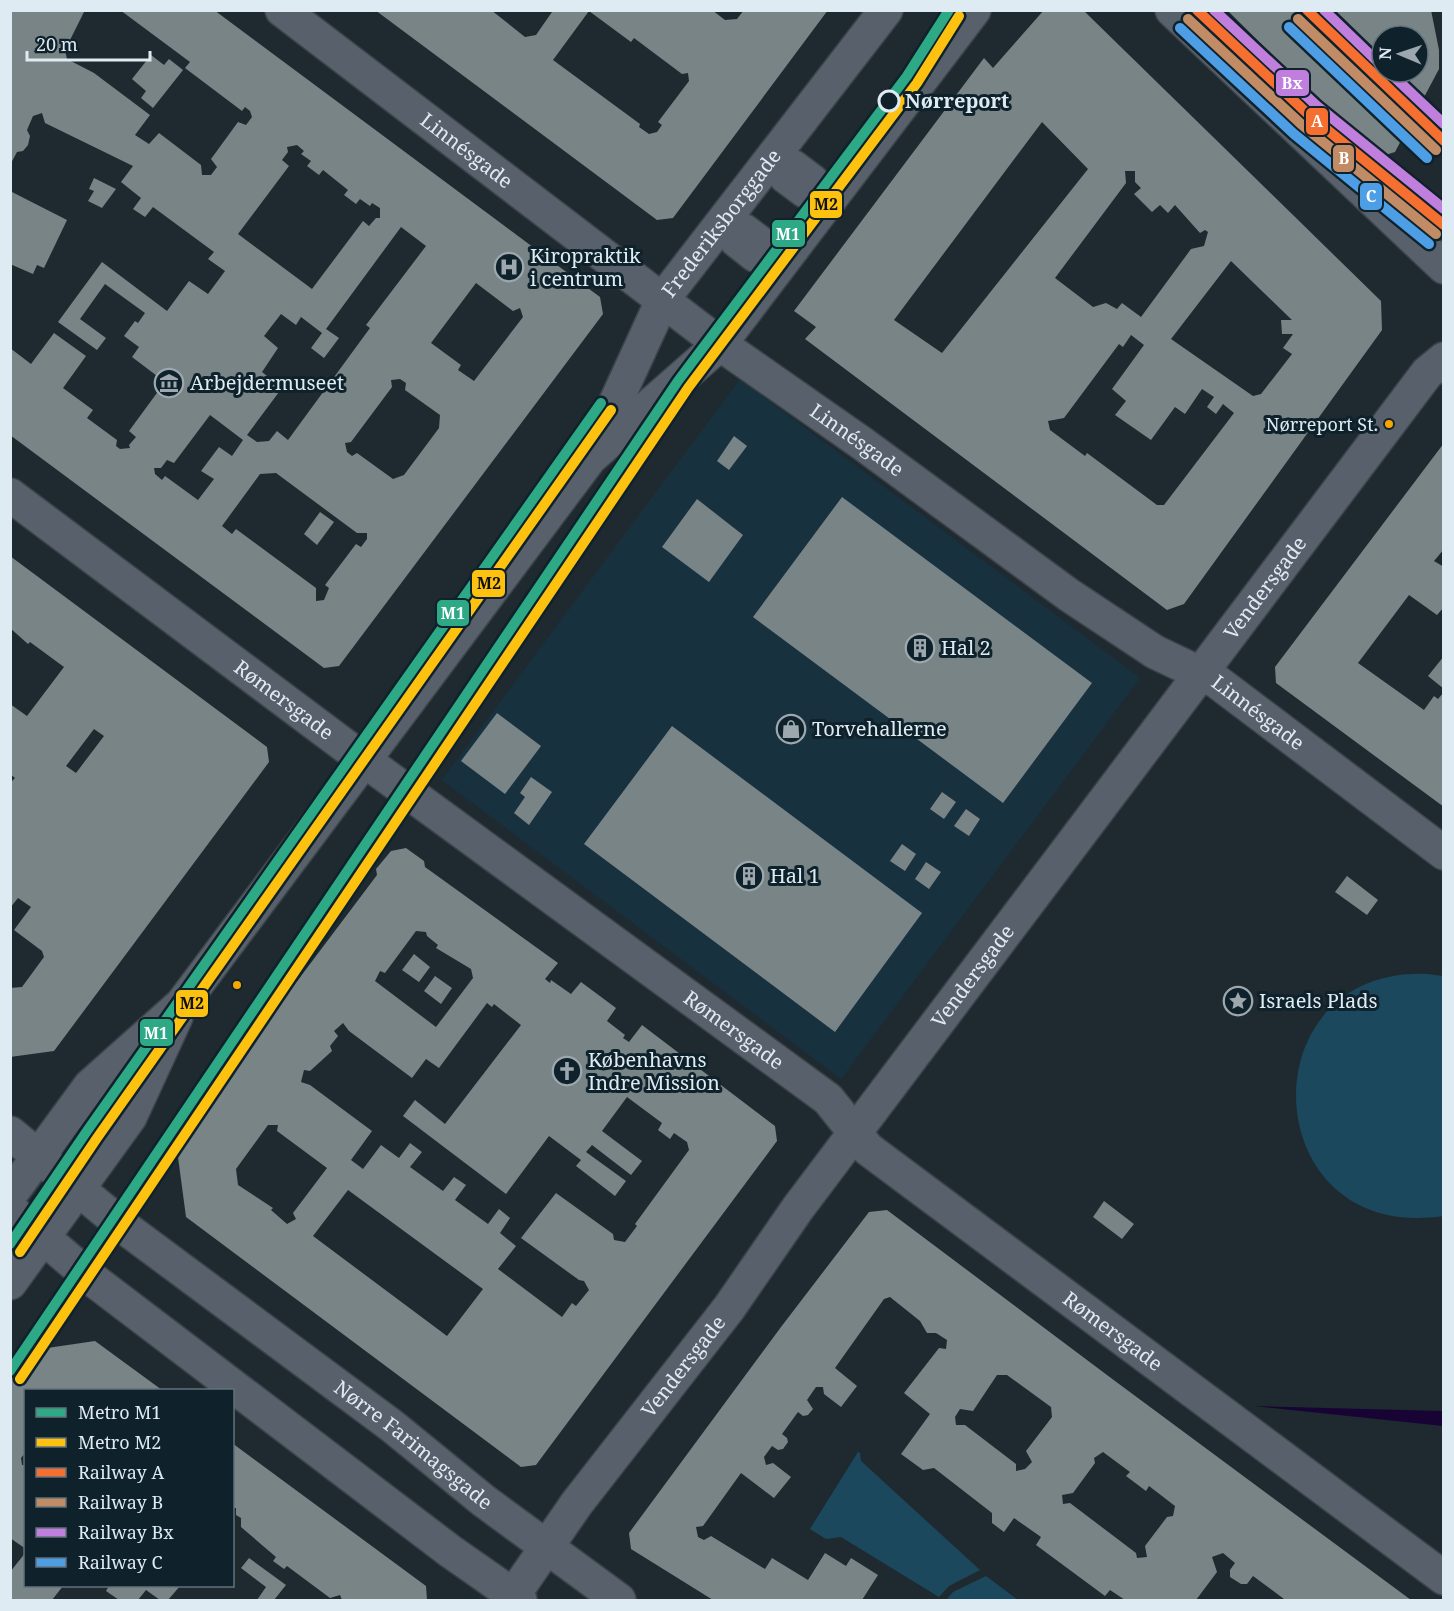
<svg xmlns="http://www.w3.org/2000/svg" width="1454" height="1611" font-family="'Noto Serif',serif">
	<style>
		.built { fill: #18313e }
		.green { fill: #1c485e }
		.water { fill: #180434 }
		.building { fill: #798487; fill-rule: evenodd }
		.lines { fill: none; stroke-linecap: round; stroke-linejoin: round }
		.minor-casing { stroke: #3c4449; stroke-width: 36 }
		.minor { stroke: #58606c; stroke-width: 33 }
		.rail-1-casing { stroke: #0f222c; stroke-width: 15 }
		.rail-2-casing { stroke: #0f222c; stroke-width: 15 }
		.rail-3-casing { stroke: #0f222c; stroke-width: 15 }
		.rail-4-casing { stroke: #0f222c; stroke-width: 15 }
		.rail-1 { stroke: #f46f30; stroke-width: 10 }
		.rail-2 { stroke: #c18c65; stroke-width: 10 }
		.rail-3 { stroke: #c07fdc; stroke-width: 10 }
		.rail-4 { stroke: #4d9ee5; stroke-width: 10 }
		.metro-1-casing { stroke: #0f222c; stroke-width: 15 }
		.metro-2-casing { stroke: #0f222c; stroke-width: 15 }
		.metro-1 { stroke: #2daa85; stroke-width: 10 }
		.metro-2 { stroke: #fdc110; stroke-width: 10 }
		.stop-dot { fill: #0f222c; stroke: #dfebf2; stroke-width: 3 }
		.bus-dot { fill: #f7a600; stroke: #0f222c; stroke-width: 2 }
		.labels { text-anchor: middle; stroke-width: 6; stroke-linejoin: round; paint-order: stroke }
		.bus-label { font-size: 18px; fill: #dfebf2; stroke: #0f222c; text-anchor: end }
		.stop-label { font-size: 20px; font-weight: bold; fill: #dfebf2; stroke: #0f222c; text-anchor: start }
		.street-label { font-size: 20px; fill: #dfebf2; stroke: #0f222c }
		.poi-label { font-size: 20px; fill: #dfebf2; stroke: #0f222c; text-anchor: start }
		.line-badge { stroke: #0f222c; stroke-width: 2 }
		.badge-label { font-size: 16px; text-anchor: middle; font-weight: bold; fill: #fff }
		.pale-badge-label { font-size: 16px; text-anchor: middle; font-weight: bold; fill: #111 }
	</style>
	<rect width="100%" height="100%" fill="#1f2a30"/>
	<!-- built -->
	<path class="built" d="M740,379l400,299 -299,401 -399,-299z"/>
	<!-- green -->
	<path class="green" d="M1427,974l16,2v240c-187,28 -199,-249 -16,-242z
		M858,1452l2,1 1,8 119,109 -31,16 -10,11 -98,-60 -15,2 -16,-10z
		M986,1576l32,24h-72l7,-8z"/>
	<!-- water -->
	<path class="water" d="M1254,1406l189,5v15z"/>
	<!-- building -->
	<path class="building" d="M10,10h75l-20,40 2,9 27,14 56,42 -15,20 14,9 10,-11 42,32 1,10h9l6,-8 -6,-8 27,-37 8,3 6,-8 -2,-6 -5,-4 -3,4 -57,-43 5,-6 -70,-52h94l386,287 3,17 -264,352 -15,2 -314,-233v-87l21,16 23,-31 32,23 -23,32 30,22 -6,8 30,22 -1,6 4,3 10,-1 -1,-3 7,-8 -7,-6 36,-49 -33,-25 7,-10 -15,-11 11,-15 3,2 7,-10 -40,-29 -25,35 26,19 -9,12 -39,-28 44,-60 65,49 22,-30 19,13 17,-23 -17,-12 6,-7 -61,-45 -8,10 -12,-8 8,-11 -20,-16 12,-16 -88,-43 -3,-10 -9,3 -6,14 3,6 -2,9 -5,6 -6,1 -7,13zM297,145l7,6 -3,3 10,7 -4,5 12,9 4,-5 25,20 -4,5 12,9 4,-5 10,7 2,-3 8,5v10h-4l-7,8 -6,-5 -51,68 -74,-55 51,-68 -7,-6 6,-8 -1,-5zM401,227l25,19 -60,79 4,3 -82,112 -11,-9 -8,10 -12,1 -10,-7 35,-47 -20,-16 16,-24 -14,-12 17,-22 15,11 5,-8 21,16 -11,15 13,10 15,-20 -13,-9zM476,283l37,28 7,-3 3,9 -49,64 -16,-11 3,-5 -30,-22zM400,379l6,4 -1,7 35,25 -1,13 -35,47 -11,4 -36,-26 -5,3 -5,-4 -2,-9 6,-1 41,-55 -1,-7zM210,415l33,25 -11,16 -13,-9 -18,24 13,8 -16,21 -33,-24 -3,4 -7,-6 -1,-6h7l6,-8 7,3zM276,473l81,60h10v6l-6,8 -5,-3 -31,41 4,3 -5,12 -8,1v-13l-80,-59 -4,5 -10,-8 38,-52z
		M375,10h116l34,27 11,-2 16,-23 7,-2h153l13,10 12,-1 7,-9h84l-155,208 -16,2zM589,11l42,31 3,-4 48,36 6,-1 1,8 -31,41 4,3 -5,7 -8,2 -10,-7 1,-3 -87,-64z
		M1044,10h39l298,291 1,29 -198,274 -17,6 -362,-271 11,-12 -22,-16 190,-253 9,10zM1042,122l46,47 -146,184 -48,-33zM1125,171h10v11l6,6 -7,6 18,18 8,-7 8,8 7,-8 25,28 5,-3 3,2 -4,14 -13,3 -50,68 -19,-14 -5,6 -11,-6 -13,4 -38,-29 71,-95zM1231,261l61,59h-11l1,14h11l-10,14 9,6 -31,40 -8,2 -82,-57zM1131,335l13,10 -32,44 14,12 -11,14 36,25 24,-33 10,7 17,-25 12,8 -7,10 9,7 7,-10 11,9 -70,92h-7l-70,-52 -2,3 -35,-26 -2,-9 16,-3 55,-74 4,3z
		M1227,10h204l8,40v19l-44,83 -16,5 -7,-3zM1382,36h36v36h-36z
		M151,55l13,10 5,-6 14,11 -30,38 -12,-10 5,-7 -14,-12z
		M94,178l22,11 -14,19 -14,-7 6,-10 -5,-2z
		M12,192l55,28 -23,48 -7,-3 -4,9 -23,-10z
		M734,436l13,10 -18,24 -12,-9z
		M1444,443v106l-10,12 10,6v40l-7,8 -28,-20 -51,68 66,47 10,-14 4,3 6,-7v115l-168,-124 -1,-16z
		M842,497l250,186 -89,120 -250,-186z
		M697,499l46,36 -34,47 -47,-35z
		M320,512l14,10 -17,23 -13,-11z
		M10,556l257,191 2,15 -215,289 -44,6v-69l12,-1 22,-30 -2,-6 -28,-21 17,-23 -13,-9 -8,10v-125l5,-5 -5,-4v-70l17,12 37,-49 -34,-25 -2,2 -18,-16zM94,729l10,7 -28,37 -10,-7z
		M1444,656v33l-16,-13z
		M497,713l44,33 -36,48 -44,-33z
		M672,726l250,187 -87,119 -251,-188z
		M531,777l21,15 -23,33 -15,-12 11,-16 -5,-4z
		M942,792l14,10 -12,17 -14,-10z
		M966,809l14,10 -11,17 -15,-10z
		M902,844l14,10 -11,17 -15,-10z
		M406,848l18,13 1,6 133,96 -13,16 5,4 1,-3 20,14 10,-12 35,26 -9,13 18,14 -2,3 6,4 13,-17 133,101 2,15 -241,324 -15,2 -335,-250 -10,-75 201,-267 -1,-6 15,-18zM416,931l10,1 1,4 11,9 -2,3 35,21 2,9 -37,49 -61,-46 5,-10 5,2zM487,1003l5,4 2,-3 27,21 -76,99 -30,-24 -12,16 103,78 43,-58 32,24 -5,6 39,30 11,-15 -40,-29 6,-7 39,30 11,-14 -40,-30 25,-34 35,26 -4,7 12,9 4,-6 13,9 2,8 -54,74 2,2 -12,16 -11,-2 -1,-6 -57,-41 -35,45 58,42 5,1 5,9 -13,16 -4,-3 -10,14 -64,-48 18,-23 -16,-13 10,-15 -11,-9 -11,15 -33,-24 11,-15 -12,-8 -11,14 -33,-24 12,-15 -12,-9 -11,15 -18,-13 -18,24 -12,-9 21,-29 -62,-46 -9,-3 3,-12 6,1 22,-20 -2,-5 8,-10 -4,-5 9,-8 6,8 63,47 14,-19 13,9zM268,1125h10l-1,6 50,37 -34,45 3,6 -9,5 -16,-14 2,-2 -35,-23 -2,-16zM348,1190l135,99 -36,47 -134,-100z
		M926,862l15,10 -12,17 -14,-10z
		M1347,876l31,24 -11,15 -32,-23z
		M414,954l16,13 -11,15 -17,-12z
		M435,976l17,12 -11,16 -17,-13z
		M1104,1201l30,23 -12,15 -29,-22z
		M887,1210l228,171 296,219h-128l1,-1 -31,-23 -6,8h-6l-11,-7v-7l5,-7 -12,-10 -11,4 5,15 -21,28h-71l-15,-10 -5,6 -69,-51 5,-8 -27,-19 -10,14 -12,-9v-10l-58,-45 -11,2 -22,-16 29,-40 -26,-21 35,-45 7,1 1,-9 -11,-7h-9l-7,-12 -30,-24 -6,2 -49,69 22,18 -16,21 -17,-13 -1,-7h-7l-9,13 6,9 -5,6 -5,1 -5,-4 -16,22 5,4 1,4 -5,7 -5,1 -6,-4 -8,11 2,8 7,-2 18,14 -17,21 -33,-25 -38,53 -7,1 2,10 6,3 7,-4 54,33 7,-11 36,22 17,-27 21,13 5,-8 27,17 -16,25h-149l-82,-51 -2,-16 152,-206 88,-115zM997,1375h10l44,32 1,10 -26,34 6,11 -7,7 -9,2v-7l-51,-39h-9l-1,-8 5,-8 13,2zM1103,1452l27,20 -4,4 20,15 3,-5 26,20 -2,10 -6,1 -22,29 2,11 -10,1 -1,-5 -66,-50 -7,1 -1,-9 11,-2 22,-30 -1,-5z
		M95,1341l67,49h-136v62l-5,6 1,7h4v84l-16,-11v-174l10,-12z
		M232,1443l194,143 1,14h-85l-2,-5 -10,3 -43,-32 -3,3 -11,-8 3,-4 -35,-30v-9l-5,-3v-7h-4z
		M26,1552v34h37l-11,14h-42v-28z
		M249,1558l37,27 -12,15h-17l9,-13 -25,-19z
		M109,1586h71l-12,14h-8l-14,-10 -8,10h-19l-13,-9z"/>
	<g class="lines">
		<!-- minor casing -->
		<g class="minor-casing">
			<g id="minor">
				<path id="s1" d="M282,10l438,334 143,100 206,151 86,57 61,29 228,172"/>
				<path d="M1172,10l272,257"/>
				<path d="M792,166l20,15 -7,10 -20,-15z"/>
				<path d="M743,230l20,15 -8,10 -19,-15z"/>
				<path id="s2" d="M597,443l66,-144 223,-289"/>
				<path id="s3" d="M10,495l354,265 464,339 40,50 576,429"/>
				<path id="s4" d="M10,1133l118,97 264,196 92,75 135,99"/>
				<path d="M10,1195l80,-109 92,-82 408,-546 130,-114 254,-334"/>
				<path d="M10,1209l82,70 358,272 70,49"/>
				<path d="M10,1283l120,-166 46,-100"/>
				<path id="s5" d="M510,1600l67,-97 152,-195 69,-100 629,-835 17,-14"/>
			</g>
		</g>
		<!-- minor -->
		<use href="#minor" class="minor"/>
		<!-- rail-1 casing -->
		<g class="rail-1-casing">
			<path id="rail-1" d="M1197,10l112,105 135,110
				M1307,10l137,131"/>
		</g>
		<!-- rail-2 casing -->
		<g class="rail-2-casing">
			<path id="rail-2" d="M1188,19l113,105 135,110
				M1298,19l138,131"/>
		</g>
		<!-- rail-3 casing -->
		<g class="rail-3-casing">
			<path id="rail-3" d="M1214,10l103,96 127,103
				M1324,10l58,56
				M1389,72l55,52"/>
		</g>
		<!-- rail-4 casing -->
		<g class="rail-4-casing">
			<path id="rail-4" d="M1289,27l138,131
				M1180,28l114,106 135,110"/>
		</g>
		<!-- rail-1 -->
		<use href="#rail-1" class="rail-1"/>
		<!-- rail-2 -->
		<use href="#rail-2" class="rail-2"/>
		<!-- rail-3 -->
		<use href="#rail-3" class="rail-3"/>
		<!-- rail-4 -->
		<use href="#rail-4" class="rail-4"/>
		<!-- metro-1 casing -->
		<g class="metro-1-casing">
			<path id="metro-1" d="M10,1244l77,-113 514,-728
				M10,1371l668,-990 229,-305 42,-66"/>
		</g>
		<!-- metro-2 casing -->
		<g class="metro-2-casing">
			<path id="metro-2" d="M20,1252l77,-114 514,-728
				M20,1379l668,-991 229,-305 42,-67"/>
		</g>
		<!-- metro-1 -->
		<use href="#metro-1" class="metro-1"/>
		<!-- metro-2 -->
		<use href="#metro-2" class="metro-2"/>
	</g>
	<!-- icons -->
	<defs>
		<g id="hospital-ring" transform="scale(1.5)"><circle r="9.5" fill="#0f222c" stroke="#9ca7ae" stroke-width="1.5"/><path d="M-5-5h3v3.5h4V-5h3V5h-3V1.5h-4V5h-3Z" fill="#9ca7ae"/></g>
		<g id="museum-ring" transform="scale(1.5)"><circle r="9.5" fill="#0f222c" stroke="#9ca7ae" stroke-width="1.5"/><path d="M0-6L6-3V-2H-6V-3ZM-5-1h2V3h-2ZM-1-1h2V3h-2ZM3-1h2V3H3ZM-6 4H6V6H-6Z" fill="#9ca7ae"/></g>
		<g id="building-ring" transform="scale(1.5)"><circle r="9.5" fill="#0f222c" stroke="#9ca7ae" stroke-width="1.5"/><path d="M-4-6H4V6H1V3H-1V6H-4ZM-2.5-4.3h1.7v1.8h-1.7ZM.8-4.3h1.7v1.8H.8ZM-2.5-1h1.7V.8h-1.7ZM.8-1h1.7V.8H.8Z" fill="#9ca7ae"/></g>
		<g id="shop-ring" transform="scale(1.5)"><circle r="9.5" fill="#0f222c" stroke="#9ca7ae" stroke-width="1.5"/><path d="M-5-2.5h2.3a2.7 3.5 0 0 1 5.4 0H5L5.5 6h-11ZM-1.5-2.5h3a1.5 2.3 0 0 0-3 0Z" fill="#9ca7ae"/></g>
		<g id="sight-ring" transform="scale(1.5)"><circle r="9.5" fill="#0f222c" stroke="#9ca7ae" stroke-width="1.5"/><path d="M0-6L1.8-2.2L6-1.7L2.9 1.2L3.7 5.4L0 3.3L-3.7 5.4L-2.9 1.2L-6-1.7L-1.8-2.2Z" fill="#9ca7ae"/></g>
		<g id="church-ring" transform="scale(1.5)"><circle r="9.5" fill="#0f222c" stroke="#9ca7ae" stroke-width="1.5"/><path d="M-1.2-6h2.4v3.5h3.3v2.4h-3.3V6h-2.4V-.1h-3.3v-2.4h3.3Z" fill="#9ca7ae"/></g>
	</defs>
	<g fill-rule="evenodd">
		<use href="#hospital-ring" x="509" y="267"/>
		<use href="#museum-ring" x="169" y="383"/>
		<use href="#building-ring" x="920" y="648"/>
		<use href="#shop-ring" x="791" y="729"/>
		<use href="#building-ring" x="749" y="876"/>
		<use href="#sight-ring" x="1238" y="1001"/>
		<use href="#church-ring" x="567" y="1071"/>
	</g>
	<!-- markers -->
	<circle class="stop-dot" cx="889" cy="101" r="10"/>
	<g class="bus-dot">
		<circle cx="1389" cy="424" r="5"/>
		<circle cx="237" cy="985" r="5"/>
	</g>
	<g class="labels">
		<!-- bus labels -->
		<g class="bus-label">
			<text x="1378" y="431">Nørreport St.</text>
		</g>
		<!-- stop labels -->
		<g class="stop-label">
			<text x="905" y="108">Nørreport</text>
		</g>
		<!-- street labels -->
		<g class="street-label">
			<text dy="7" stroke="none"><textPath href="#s1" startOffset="232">Linnésgade</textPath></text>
			<text dy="7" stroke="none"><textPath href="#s2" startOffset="254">Frederiksborggade</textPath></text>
			<text dy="7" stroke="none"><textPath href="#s1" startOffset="718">Linnésgade</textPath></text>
			<text dy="7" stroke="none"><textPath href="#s5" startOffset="1263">Vendersgade</textPath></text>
			<text dy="7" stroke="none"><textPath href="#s3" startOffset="342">Rømersgade</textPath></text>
			<text dy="7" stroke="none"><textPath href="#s1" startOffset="1204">Linnésgade</textPath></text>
			<text dy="7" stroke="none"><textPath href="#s5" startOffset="777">Vendersgade</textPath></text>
			<text dy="7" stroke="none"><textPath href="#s3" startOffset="900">Rømersgade</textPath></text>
			<text dy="7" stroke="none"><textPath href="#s3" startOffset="1386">Rømersgade</textPath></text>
			<text dy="7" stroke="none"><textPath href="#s5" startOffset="291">Vendersgade</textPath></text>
			<text dy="7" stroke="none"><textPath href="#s4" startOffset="510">Nørre Farimagsgade</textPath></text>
		</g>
		<!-- poi labels -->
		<g class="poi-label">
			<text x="530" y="263">Kiropraktik<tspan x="530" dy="23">i centrum</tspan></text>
			<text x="190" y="390">Arbejdermuseet</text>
			<text x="941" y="655">Hal 2</text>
			<text x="812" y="736">Torvehallerne</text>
			<text x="770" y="883">Hal 1</text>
			<text x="1259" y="1008">Israels Plads</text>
			<text x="588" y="1067">Københavns<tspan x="588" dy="23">Indre Mission</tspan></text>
		</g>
	</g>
	<g class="line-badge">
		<rect x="1275" y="69" width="35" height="28" rx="6" fill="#c07fdc"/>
		<rect x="1305" y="107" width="24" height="29" rx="6" fill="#f46f30"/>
		<rect x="1332" y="144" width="23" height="29" rx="6" fill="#c18c65"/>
		<rect x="1359" y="182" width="24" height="29" rx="6" fill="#4d9ee5"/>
		<rect x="809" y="190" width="34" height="29" rx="6" fill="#fdc110"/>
		<rect x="771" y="219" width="35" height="29" rx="6" fill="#2daa85"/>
		<rect x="471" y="569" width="35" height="29" rx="6" fill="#fdc110"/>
		<rect x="436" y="599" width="34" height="28" rx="6" fill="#2daa85"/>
		<rect x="175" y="989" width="34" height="29" rx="6" fill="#fdc110"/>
		<rect x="139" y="1018" width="35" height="29" rx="6" fill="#2daa85"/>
	</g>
	<g class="badge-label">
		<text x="1292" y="89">Bx</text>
		<text x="1317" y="127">A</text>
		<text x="1344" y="164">B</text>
		<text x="1371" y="202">C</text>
		<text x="788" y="240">M1</text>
		<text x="453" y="619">M1</text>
		<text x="156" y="1039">M1</text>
	</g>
	<g class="pale-badge-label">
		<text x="826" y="210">M2</text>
		<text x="489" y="589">M2</text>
		<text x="192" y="1009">M2</text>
	</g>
	<!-- border -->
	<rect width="1454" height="1611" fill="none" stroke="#dfebf2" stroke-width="24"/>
	<!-- legend -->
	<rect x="24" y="1389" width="210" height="198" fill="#0f222c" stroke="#62727b" stroke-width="1.5"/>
	<rect x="36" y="1408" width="30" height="9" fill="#2daa85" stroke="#62727b" stroke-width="1.5"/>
	<text x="78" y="1419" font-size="18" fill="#dfebf2">Metro M1</text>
	<rect x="36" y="1438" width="30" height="9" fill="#fdc110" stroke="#62727b" stroke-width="1.5"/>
	<text x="78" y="1449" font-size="18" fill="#dfebf2">Metro M2</text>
	<rect x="36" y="1468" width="30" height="9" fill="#f46f30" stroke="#62727b" stroke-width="1.5"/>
	<text x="78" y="1479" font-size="18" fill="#dfebf2">Railway A</text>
	<rect x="36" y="1498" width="30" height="9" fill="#c18c65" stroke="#62727b" stroke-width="1.5"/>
	<text x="78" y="1509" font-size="18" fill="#dfebf2">Railway B</text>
	<rect x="36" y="1528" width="30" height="9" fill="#c07fdc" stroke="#62727b" stroke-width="1.5"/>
	<text x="78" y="1539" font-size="18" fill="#dfebf2">Railway Bx</text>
	<rect x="36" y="1558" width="30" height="9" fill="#4d9ee5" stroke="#62727b" stroke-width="1.5"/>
	<text x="78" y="1569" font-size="18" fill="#dfebf2">Railway C</text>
	<!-- north arrow -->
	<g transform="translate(1400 54) rotate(272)"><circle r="28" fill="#0f222c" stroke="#62727b" stroke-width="1.5"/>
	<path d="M0-4.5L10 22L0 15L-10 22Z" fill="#9ca7ae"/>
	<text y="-9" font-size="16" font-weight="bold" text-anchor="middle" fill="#dfebf2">N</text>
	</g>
	<!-- scale -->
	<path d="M27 51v9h123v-9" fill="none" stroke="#dfebf2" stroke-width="3"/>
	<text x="36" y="51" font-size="18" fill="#dfebf2" stroke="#0f222c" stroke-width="4.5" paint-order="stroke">20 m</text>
</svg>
